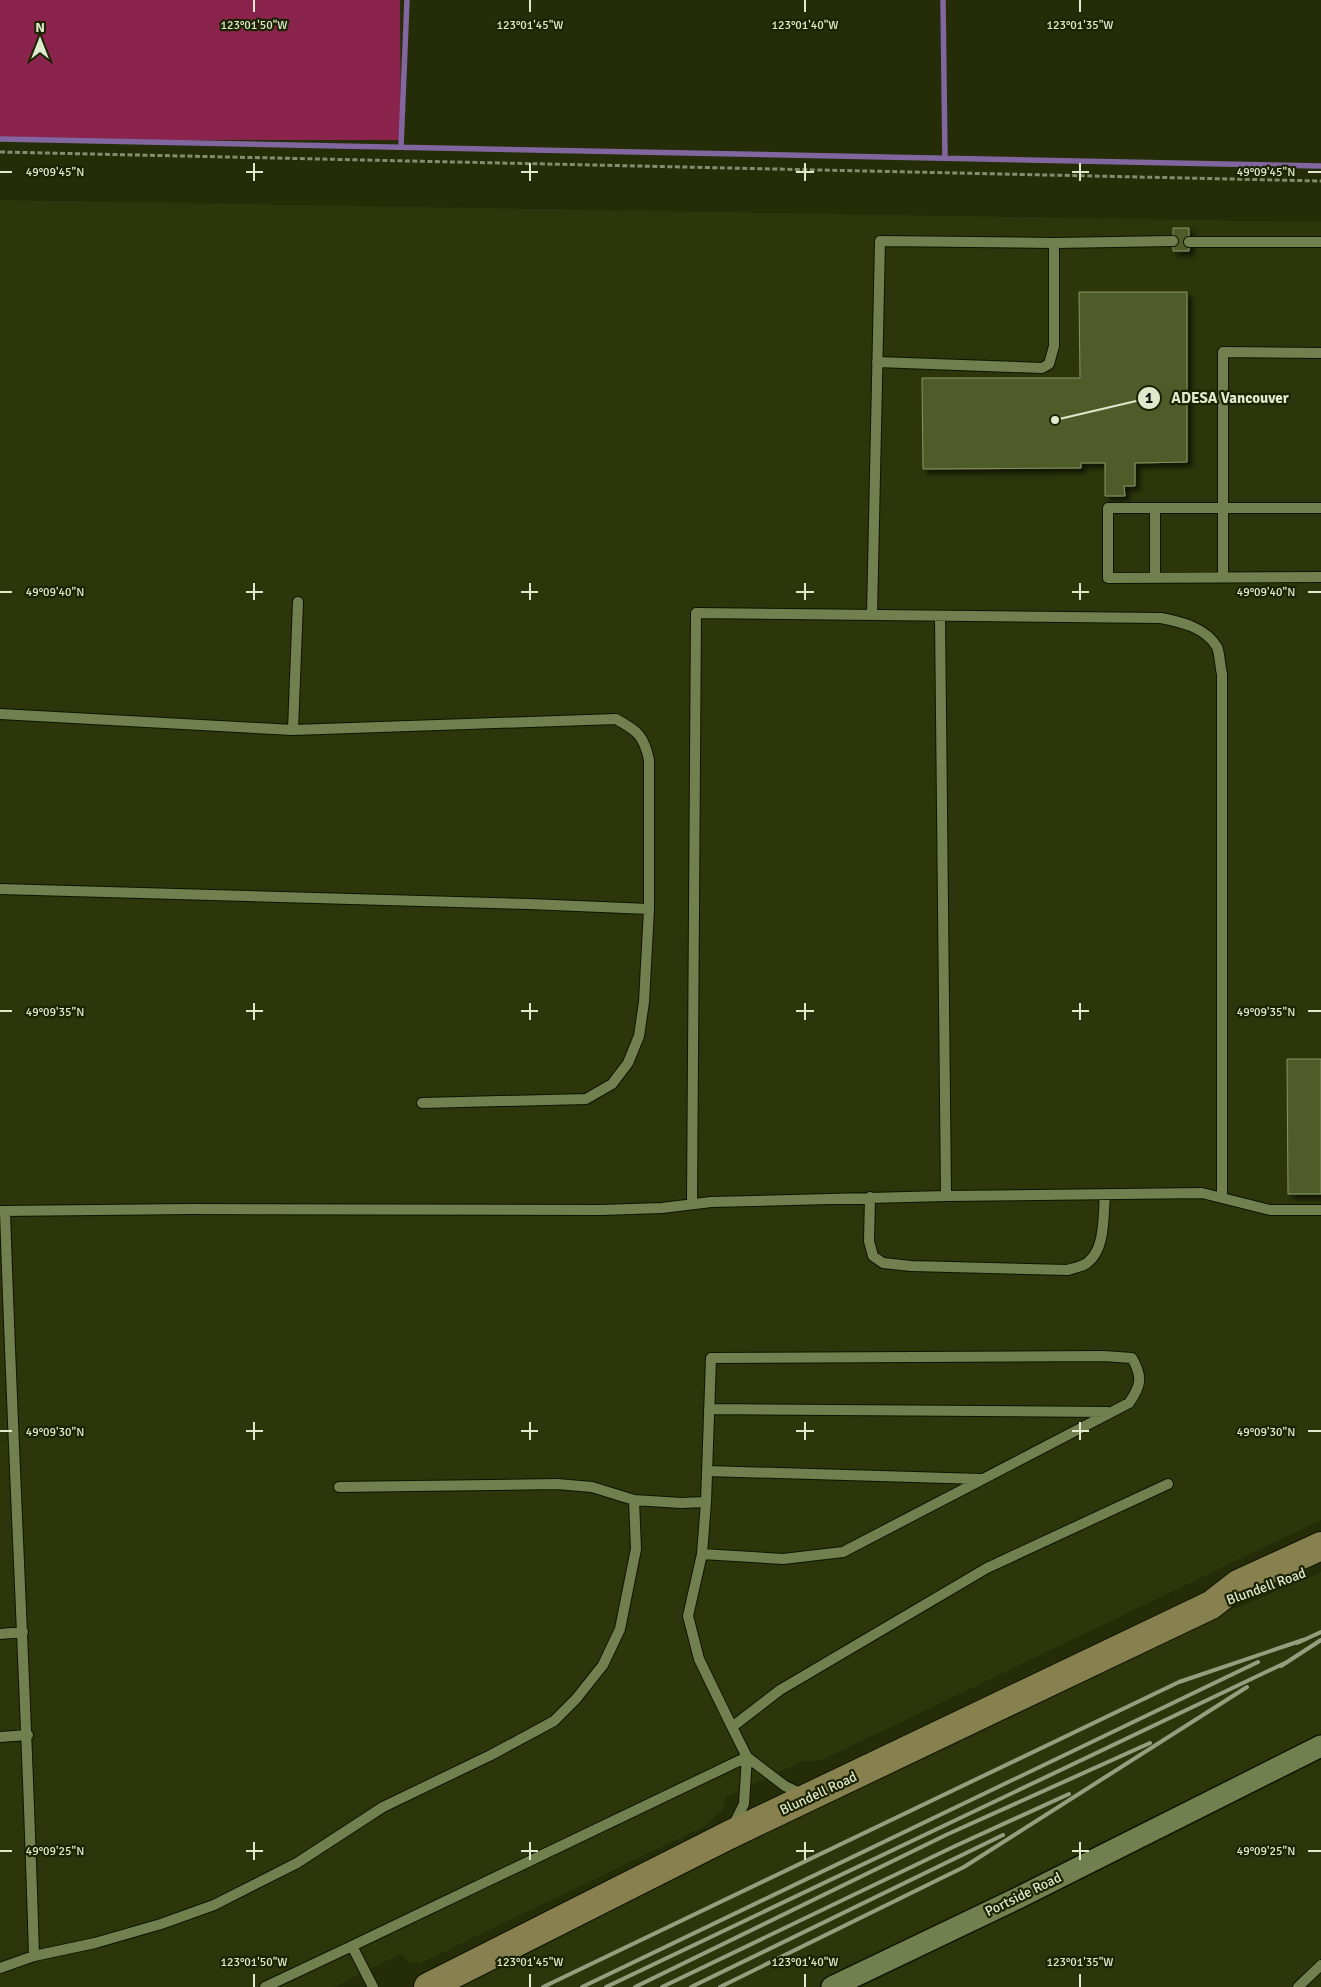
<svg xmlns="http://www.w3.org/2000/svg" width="1321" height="1987" font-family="Signika,sans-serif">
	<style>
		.built { fill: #2c360a }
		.green { fill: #8a244d }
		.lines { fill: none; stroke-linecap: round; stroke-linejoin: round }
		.stream { stroke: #8266a0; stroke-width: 5.5 }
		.building { fill: #4f5b2b; stroke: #869462; filter: url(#shadow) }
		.lane-casing { stroke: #0f1400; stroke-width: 12 }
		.street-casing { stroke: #0f1400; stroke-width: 24 }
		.secondary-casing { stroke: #0f1400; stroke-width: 30 }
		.path { stroke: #838c6c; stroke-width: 3; stroke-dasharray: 5 2.5; stroke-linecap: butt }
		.lane { stroke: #72804f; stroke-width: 10 }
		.street { stroke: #72804f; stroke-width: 21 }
		.secondary { stroke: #87804f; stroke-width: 28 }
		.rail { stroke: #959e7f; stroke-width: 4 }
		.ticks { fill: none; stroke: #e0e8ce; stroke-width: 2 }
		.labels { text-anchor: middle; stroke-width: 4.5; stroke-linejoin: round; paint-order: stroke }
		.street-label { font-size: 14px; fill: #e0e8ce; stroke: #1b2300 }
		.ticks-label { font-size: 12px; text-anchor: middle; fill: #e0e8ce; stroke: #1b2300; stroke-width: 4.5; stroke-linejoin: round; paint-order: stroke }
		.leader { fill: none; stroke: #e0e8ce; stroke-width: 2 }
		.callout-dot { fill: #e0e8ce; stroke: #1b2300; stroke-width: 2 }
		.mark-label { font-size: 15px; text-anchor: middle; font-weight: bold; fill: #111 }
		.callout-label { font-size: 15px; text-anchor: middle; font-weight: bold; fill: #e0e8ce; stroke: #1b2300; stroke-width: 4.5; stroke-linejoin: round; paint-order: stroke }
	</style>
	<defs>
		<filter id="shadow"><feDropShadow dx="4.5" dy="4.5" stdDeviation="2.5" flood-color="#0009"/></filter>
	</defs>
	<rect width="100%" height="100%" fill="#242d08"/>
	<!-- built -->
	<path class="built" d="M0,200l1321,22v1298l-499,240 -21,2 -75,35 -4,14 -17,15 -286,138 -10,-2 -8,-8 -67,33h-334z
		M1321,1572v415h-881l731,-351z"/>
	<!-- green -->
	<path class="green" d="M0,0h400l1,140h-401z"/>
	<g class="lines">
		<!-- stream -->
		<path class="stream" d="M943,0l2,158
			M0,139l1321,27
			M401,146l6,-146"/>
	</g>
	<!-- building -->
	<path class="building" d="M1173,228h16v23h-16z
		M1079,292h108v170l-52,1v23h-11l1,10h-20v-33h-24v5l-158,1 -1,-91h158z
		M1287,1059h34v135h-33z"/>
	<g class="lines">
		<!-- lane casing -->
		<g class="lane-casing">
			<path id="lane" d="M1189,242h132
				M877,362l165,6 7,-4 5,-18v-103
				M1155,508v69
				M1321,508h-213v70l213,-1
				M1223,577v-225l98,1
				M872,615l8,-374 174,2 119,-2
				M940,616l6,580
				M0,714l293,16 323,-11c22,12 28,17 33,41v149l-120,-5 -529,-15
				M293,730l5,-128
				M422,1103l164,-4 26,-15 16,-21 11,-27 5,-34 5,-93
				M870,1197l-1,44 4,15 10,7 28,3 157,4c5,-2 14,-3 19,-7 19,-14 16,-48 18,-69
				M692,1204l4,-591 465,5c20,4 44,9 56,29 3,7 3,20 5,27v523
				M0,1211l191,-2 410,1 61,-2 49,-6 235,-6 256,-3 68,17h51
				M5,1211c8,248 22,496 29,745
				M709,1409l399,3
				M707,1471l274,8
				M339,1487l218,-3 35,3 42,13 47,3 25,-1 5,-144 392,-2 29,2c11,19 9,28 -3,45l-286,149 -60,7 -81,-5 4,-52
				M702,1554l-14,62 11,43 33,68
				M0,1634l23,-2
				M0,1737l28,-2
				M804,1795l-19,-9 -38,-29 -15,-30 48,-37 207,-122 181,-84
				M733,1826l11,-22 3,-47
				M0,1968l34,-12 61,-13 66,-19 53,-19 83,-42 86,-56 108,-52 63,-34 22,-22 27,-34 17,-36 16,-80 -2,-49
				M265,1987l87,-41
				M373,1987l-21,-41 395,-189
				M1298,1987l23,-22"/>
		</g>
		<!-- street casing -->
		<g class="street-casing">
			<path id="street" d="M832,1987l186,-89 303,-152"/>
		</g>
		<!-- secondary casing -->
		<g class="secondary-casing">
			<path id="secondary" d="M428,1987l301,-152 482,-230 27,-21 83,-38"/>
		</g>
		<!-- path -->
		<path class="path" d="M0,152l1321,29"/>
		<!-- lane -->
		<use href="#lane" class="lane"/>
		<!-- street -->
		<use href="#street" class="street"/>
		<!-- secondary -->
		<use href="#secondary" class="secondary"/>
		<!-- rail -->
		<path class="rail" d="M1297,1643l24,-11
			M1281,1666l40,-26
			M543,1987l636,-305 124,-42
			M582,1987l676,-325
			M606,1987l681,-325
			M635,1987l313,-153 202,-91
			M662,1987l291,-140 116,-53
			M691,1987l312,-152
			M720,1987l244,-120 283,-180"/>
	</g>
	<!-- ticks -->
	<path class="ticks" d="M254,0v12M530,0v12M805,0v12M1080,0v12M254,163v18M530,163v18M805,163v18M1080,163v18M0,172h12M246,172h17M521,172h17M796,172h18M1072,172h17M1308,172h13M254,583v17M530,583v17M805,583v17M1080,583v17M0,592h12M246,592h17M521,592h17M796,592h18M1072,592h17M1308,592h13M254,1003v17M530,1003v17M805,1003v17M1080,1003v17M0,1011h12M246,1011h17M521,1011h17M796,1011h18M1072,1011h17M1308,1011h13M254,1422v18M530,1422v18M805,1422v18M1080,1422v18M0,1431h12M246,1431h17M521,1431h17M796,1431h18M1072,1431h17M1308,1431h13M254,1842v18M530,1842v18M805,1842v18M1080,1842v18M0,1851h12M246,1851h17M521,1851h17M796,1851h18M1072,1851h17M1308,1851h13M254,1974v13M530,1974v13M805,1974v13M1080,1974v13"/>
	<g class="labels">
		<!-- street labels -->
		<g class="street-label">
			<text transform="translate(1266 1586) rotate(-20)" y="5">Blundell Road</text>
			<text transform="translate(818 1793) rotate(-25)" y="5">Blundell Road</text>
			<text transform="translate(1023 1894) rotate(-26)" y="5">Portside Road</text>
		</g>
	</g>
	<g class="ticks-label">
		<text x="254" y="29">123°01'50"W</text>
		<text x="530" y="29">123°01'45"W</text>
		<text x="805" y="29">123°01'40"W</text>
		<text x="1080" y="29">123°01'35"W</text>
		<text x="55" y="176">49°09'45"N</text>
		<text x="1266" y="176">49°09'45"N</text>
		<text x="55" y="596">49°09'40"N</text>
		<text x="1266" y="596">49°09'40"N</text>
		<text x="55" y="1016">49°09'35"N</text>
		<text x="1266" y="1016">49°09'35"N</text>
		<text x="55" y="1436">49°09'30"N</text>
		<text x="1266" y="1436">49°09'30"N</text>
		<text x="55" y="1855">49°09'25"N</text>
		<text x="1266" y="1855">49°09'25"N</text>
		<text x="254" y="1966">123°01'50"W</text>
		<text x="530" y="1966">123°01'45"W</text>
		<text x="805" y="1966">123°01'40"W</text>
		<text x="1080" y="1966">123°01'35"W</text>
	</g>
	<!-- callouts -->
	<path class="leader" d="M1055 420L1149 398"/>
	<g class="callout-dot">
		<circle cx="1055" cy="420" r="5"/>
		<circle cx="1149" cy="398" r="12"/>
	</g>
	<g class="mark-label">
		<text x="1149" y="403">1</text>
	</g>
	<g class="callout-label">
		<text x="1230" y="403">ADESA Vancouver</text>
	</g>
	<!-- north arrow -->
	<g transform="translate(40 40)" stroke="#1b2300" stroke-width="4" paint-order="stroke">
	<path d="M0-4L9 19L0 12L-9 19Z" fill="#e0e8ce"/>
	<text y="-8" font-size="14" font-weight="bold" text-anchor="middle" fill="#e0e8ce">N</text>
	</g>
</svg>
